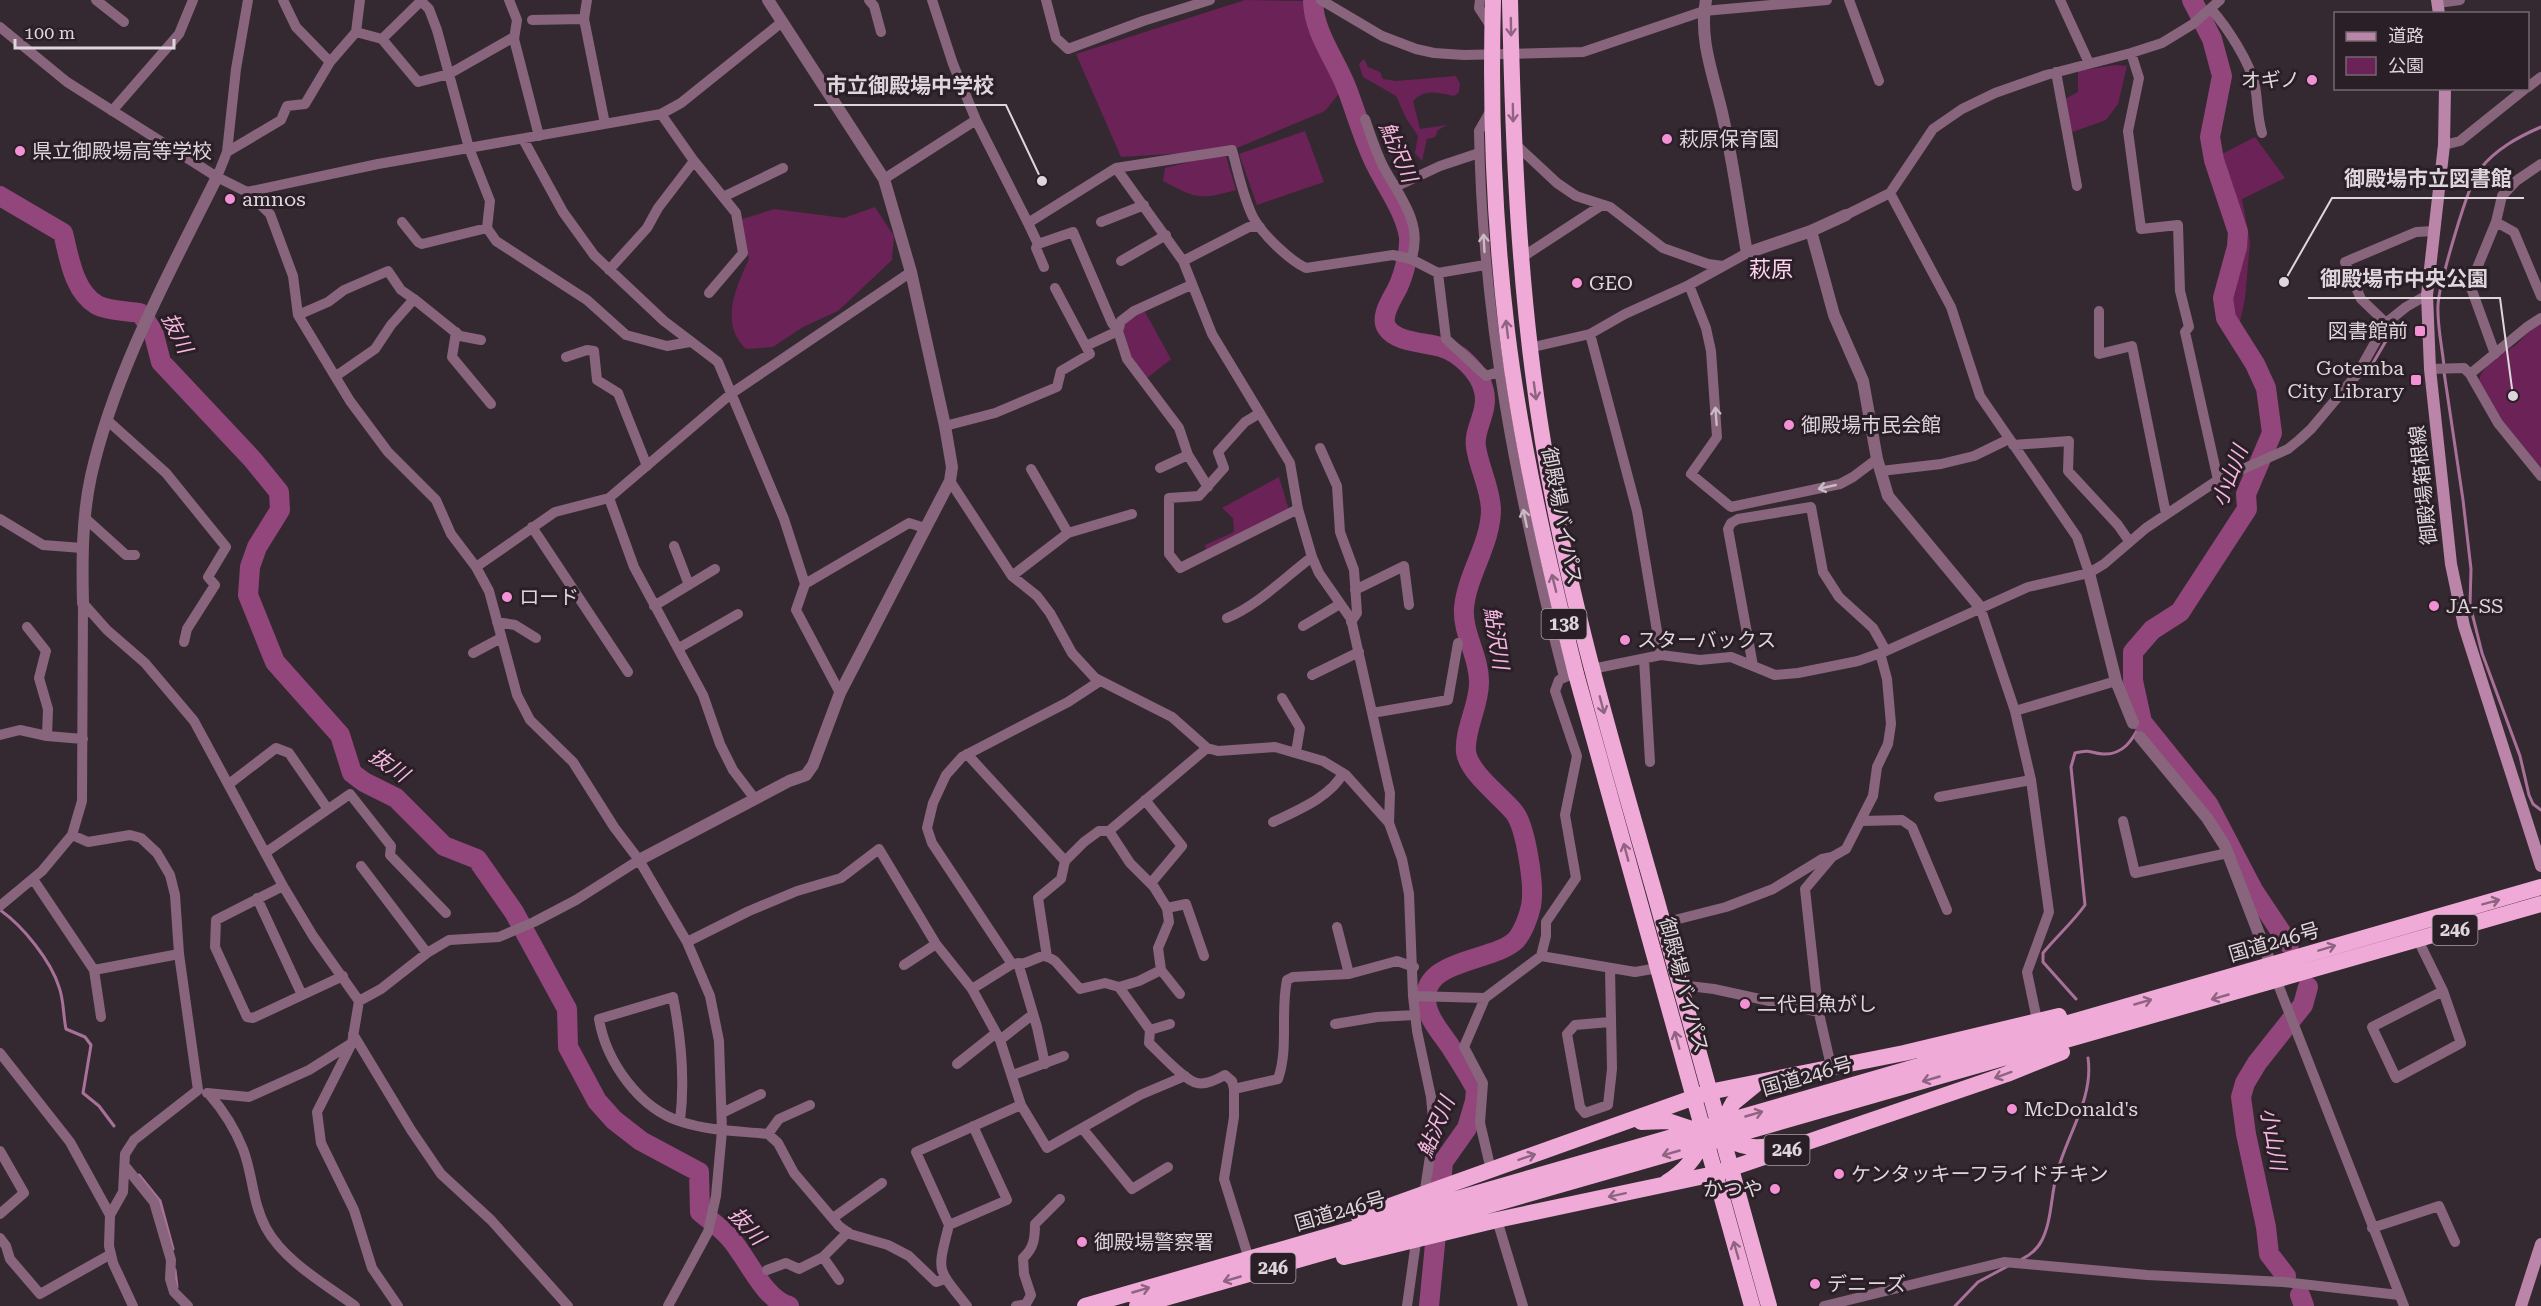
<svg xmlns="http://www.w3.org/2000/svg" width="2541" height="1306" font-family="'Roboto Serif','Noto Sans JP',serif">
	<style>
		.green { fill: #6a2257 }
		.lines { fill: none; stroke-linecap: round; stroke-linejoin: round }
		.stream { stroke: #a97199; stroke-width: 3 }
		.river { stroke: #92467c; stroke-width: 20 }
		.minor { stroke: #88657c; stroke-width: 10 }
		.tertiary { stroke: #88657c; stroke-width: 12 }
		.secondary { stroke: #bb84a9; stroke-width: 12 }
		.trunk { stroke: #f0aad8; stroke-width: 16 }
		.oneway { stroke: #8e6480 }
		.oneway2 { stroke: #c9bac4 }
		.poi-dot { fill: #f391d5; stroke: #2b1f27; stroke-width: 2 }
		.labels { text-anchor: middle; stroke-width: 6; stroke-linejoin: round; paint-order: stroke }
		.shield { fill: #2b1f27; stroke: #a99fa6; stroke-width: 1.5 }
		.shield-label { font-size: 18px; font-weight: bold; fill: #dfd6dc }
		.poi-label { font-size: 20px; fill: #dfd6dc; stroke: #2b1f27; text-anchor: start }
		.street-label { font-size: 20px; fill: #dfd6dc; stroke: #2b1f27 }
		.water-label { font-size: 21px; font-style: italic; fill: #f6b6e0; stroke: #2b1f27 }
		.quarter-label { font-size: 22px; fill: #ffd4ef; stroke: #2b1f27 }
		.leader { fill: none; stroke: #dfd6dc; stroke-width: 2 }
		.callout-dot { fill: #dfd6dc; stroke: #2b1f27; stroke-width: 2 }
		.callout-label { font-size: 21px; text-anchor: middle; font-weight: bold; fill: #dfd6dc; stroke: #2b1f27; stroke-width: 6; stroke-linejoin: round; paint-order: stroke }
	</style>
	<rect width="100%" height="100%" fill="#352931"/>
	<!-- green -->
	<path class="green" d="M1245,0l59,1 37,90 -16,20 -93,39 -111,7 -45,-103z
		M1364,59l4,8 12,5 3,7 13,2 60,-5 4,8 -1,8 -5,4c-15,-3 -29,-8 -41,5l7,28 27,-4 -9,5 -3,7 -8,2 -5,22 -7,-8 3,-17 -12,-18 -10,-22 -33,-19 -4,-13z
		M2116,65l11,1 -9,38 -12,16 -36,13 -5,-34 13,-7v-21z
		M1305,131l19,51 -67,23 -18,-51z
		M2255,137l30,41 -43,21 8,43 -5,57 -5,22 21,72 -27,-50 -17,-40 17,-74 -28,-73 18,-3z
		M1225,153l11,37c-37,10 -39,9 -73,-9l2,-13z
		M875,207l19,29 -2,24 -54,51 -35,16 -30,20 -27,2c-27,-25 -10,-62 3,-90l-10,-39 35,-11 70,9z
		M1145,312l26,47 -25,20 -18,-24 -7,-34 16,-8z
		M2541,324v144l-41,-50 -22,-35 3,-9 9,-13 26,-16 17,-18z
		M1279,477l10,33 -83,42 -1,-7 29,-13 -1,-14 -11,-10z"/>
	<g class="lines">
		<!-- stream -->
		<path class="stream" d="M2373,363l20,-34 9,-9
			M2444,366c-2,-20 -7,-41 -6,-61 1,-20 30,-122 42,-136 16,-20 38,-32 61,-42
			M2444,372l19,128 8,69 -1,36 12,48 38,103 9,39 4,9 8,6
			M0,910c23,16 51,51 59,77 5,13 4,28 7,42l19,8 6,8 -8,48 16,13 15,20
			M2076,999l-33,-37v-9c14,-17 30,-31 42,-48l-14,-138 4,-14c17,-4 14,0 28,1 22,1 30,-16 39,-32
			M139,1175l21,26 13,48
			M2022,1259c8,-4 16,-11 20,-19 10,-20 9,-46 15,-67 9,-36 37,-75 31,-115
			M175,1270l2,17
			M1955,1306l23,-24 30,-16"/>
		<!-- river -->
		<path class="river" d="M1313,0c0,32 23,60 34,89 10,26 17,53 30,78 11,22 28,45 32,70 1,14 -5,37 -11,50 -5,11 -19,29 -11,41 10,15 38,14 54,19 18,5 39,25 43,44 5,21 -11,38 -8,56 3,21 14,40 15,62 0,35 -24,65 -27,99 -2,25 16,50 15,75 0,23 -15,47 -13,69 3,21 35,44 48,60 12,15 21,75 17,94 -2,10 -8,26 -15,34 -23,23 -100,18 -89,67 3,14 15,27 23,39 9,14 18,28 26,43l-1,12 -8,27 -24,34 -14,144
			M2192,0l20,39 10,37 -12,61 4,23 24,72 -1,15 -14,51 3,20 29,46 11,24 6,45 -26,61 1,15 -67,103 -28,18 -19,22v29l9,41 66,82 45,86 36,54
			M0,196l63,37c6,23 10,58 34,72 11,6 31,6 43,8l13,18 8,31 92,98 26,32 1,18 -23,37 -7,20 -2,28 27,67 65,73 12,38 12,9 32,16 48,48 33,13 37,53 53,97 1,38 29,54 17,19 27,21 58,31 1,40c10,8 21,16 29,25 18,19 34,62 60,69
			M2286,1276l-17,-22 -3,-27 -20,-93 -5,-37 4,-14 12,-20 46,-58 5,-18
			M2300,1295l4,11"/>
		<!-- minor -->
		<path class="minor" d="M96,0l28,22
			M283,0l13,27 34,35
			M420,0l9,9 8,21 32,118 21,53 -3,27 9,13 91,59 39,35 41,11 23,-4
			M509,0l8,20 -3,19 25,97
			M587,0l-3,19 21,105
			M869,0l5,6 7,26
			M932,0l21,64 23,56 52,103 88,-55 116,-18c6,21 11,47 21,67 9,17 36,43 53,51l87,-13 18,4 27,14 47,-8
			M1046,0l10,38 12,11 75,-28 67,-21
			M1321,0l61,36 34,13 18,4 30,2 119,-3 121,-41 123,-11
			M1480,0l-1,8 13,20
			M1849,0l30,81
			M2060,0l29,63
			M2438,3l22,-3
			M2211,9c16,18 39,53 44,77 3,16 2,31 7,47
			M532,20l52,-1
			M0,27l67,55 150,95 30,15 23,22 23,62 5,39 52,86 38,51 48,48 15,34 25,33 13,24 28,104 13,25 43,42 41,65 25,33 48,82 23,54 9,45 3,90 -6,65 -8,36 -40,74
			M356,32l4,-32
			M382,39l39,-38
			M2131,53l8,25 -11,53 13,98 37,-4 2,66 9,36 -4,5 33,148
			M2056,72l21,114
			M2528,87l13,-10
			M1491,110l-12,21c3,190 38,363 85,546
			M112,111l67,-77 14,-34
			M1365,119c6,17 11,33 19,49 16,29 40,57 27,91
			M523,139l40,73 31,43 70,66 54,41 66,157 21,65 -9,26 44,83
			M1513,142l44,41 19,13 34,11 53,41 45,16 15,2
			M2444,145l16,-4 66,-53
			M227,152l54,-32 6,-14 18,-2 25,-42 26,-30 26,7 36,43 31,-8 65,-37
			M694,161l42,52 7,40 -34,40
			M1116,168l67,93 29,73 78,129 8,46 14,48 7,16 32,46 39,174 -1,30
			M217,177l10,-25 9,-83 12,-69
			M884,179l92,-59
			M1395,187l45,-21 39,-13
			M247,192l131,-28 283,-50 20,-11 101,-81
			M1890,193l61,114 29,89 97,141 12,36
			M723,197l60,-29
			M1846,215l44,-22 43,-64 29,-20 33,-16 51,-18 85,-22 31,-10 31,-19 27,-24
			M402,222l16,20 4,2 65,-16
			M1101,222l43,-17
			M2496,222l18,10 27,64
			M1028,223l10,21 35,-12 39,91 6,8 -32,15
			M1038,244l-2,4 8,19
			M1521,258l81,-53
			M1121,261l45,-26
			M1183,261l66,-34h11
			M609,270l38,-42 11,-20 36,-47 -33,-47
			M1438,273l8,66 40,37 18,-6
			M1191,285l-57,26 -13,10 -3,10 9,28 52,69 9,27 20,32
			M1689,285l17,43 5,23 6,86 -26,37 40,33 109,-23 13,-7 24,-18
			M2099,311v43l33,-8 34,168
			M298,315l30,-13 16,-12 44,-19 13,19 13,9
			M2386,323l-25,-24 -16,-37 71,-30 18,-1
			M456,332l-4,25 39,47
			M1590,334l47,177 24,144
			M1529,348l61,-14 35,-20 64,-29 58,-32
			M2495,354l-25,-69 26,-63 6,-26 14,-15 25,-17
			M566,357l21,-7 7,1 3,29 21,13 29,73
			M2430,369l34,-1 6,6 28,49 43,53
			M2470,374l57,-47 14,-9
			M336,376l39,-27 16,-24 23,-26 46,37 21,4
			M1260,413l-15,9 -27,30 6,16 -25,28 -30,2v56l11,14 118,-59
			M107,420l59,53 60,74 -18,30 7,8 -28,44 -3,13
			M945,426l50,-13 62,-26 4,-16 29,-17 -35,-66
			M2013,445l56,-4 -1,30 50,54 11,16
			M1320,448l17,38 3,46 14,38 3,43 -6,9
			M1160,468l28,-13
			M1031,469l37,64
			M1881,471l60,-7 33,-8 35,-17
			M950,481l62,95 25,20 13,17 22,40 23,25 77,39 35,31 11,3 57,-4 48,14 23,14 43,48 13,36 7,35 4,102 4,35 14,66 3,33 -10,66
			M609,498l25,69 69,128 17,49 13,26 22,29
			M85,518l41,37h9
			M0,519l43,26 39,3
			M532,527l96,145
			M674,546l15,39
			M476,567l79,-55 54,-14 123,-105 179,-121
			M1012,576l56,-43 64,-19
			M805,584l104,-61 16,5
			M1355,590l49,-24 5,39
			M83,603l24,27 38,33 49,58 89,165 30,50 46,65 -7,42 -35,69 4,31 33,67 18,58 26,38
			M654,606l61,-37
			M1980,607l35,104 16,69 18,132 -22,60 10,48
			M1227,618c31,-13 57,-40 85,-61
			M497,622l18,3 21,13
			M1303,626l37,-22
			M27,627l19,24 -7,27 9,31 -1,27
			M679,648l59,-34
			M473,653l28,-15
			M1644,659l6,103
			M1753,666l-25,-137 3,-6 7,-4 73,-12 12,65 16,25 34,31 13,23
			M1592,669l69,-14 39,5 31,-3 44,18 23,-2 60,-12 28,-10 142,-64 61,-14 15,-9 42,-36 72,-48 70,-31 11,-9 12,-11 47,-56 28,-50 20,-16 21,-12
			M1312,675l47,-23
			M1282,698l18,30 -4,24
			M2015,711l101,-30
			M1372,713l76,-13 10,-57
			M0,735l20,-5 27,6 36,3
			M967,754l98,107
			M229,784l47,-36 13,5 38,55
			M1939,797l92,-17
			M1145,800l37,46 -31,37
			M1862,821l40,-1 10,7 35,83
			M2123,821l12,52 93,-20
			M1273,822c23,-11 58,-25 70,-49
			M1109,831l21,32 24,24 13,21 2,14 -11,26 3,22 -22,11 -20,6 31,43 -1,13c11,10 35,37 48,40 10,2 20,-4 28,-8l7,6 2,8v28l-10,62 25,80
			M72,835l16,7 42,-7 11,3 16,15 13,22 5,20 4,59 19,136
			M265,853l85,-59 41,52 -1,9 56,58
			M361,866l66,87
			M33,879l61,91 7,47
			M283,886l-67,34 -1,27 32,70 6,1 90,-42
			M257,898l45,97
			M0,906l42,-35 30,-36 10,-34 1,-198
			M1167,908l19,-4 18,52
			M1663,923l63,-16 47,-18 49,-30 10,-2
			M1337,927l12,47
			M2418,940l25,51 18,52 -65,35 -24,-51 71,-36
			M687,942l62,-31 48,-20 44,-13 38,-29 57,95
			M1541,956l5,-20v-14l30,-44 -11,-63 12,-59 -22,-65 4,-11 11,-5
			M1047,957l-9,-59 23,-19 4,-18 19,-19 15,-11h10l98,-83
			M1018,963l19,64 8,37
			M1012,964l-80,-121 -5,-15 6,-25 13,-28 16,-18 106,-55 32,-21
			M904,965l32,-21 36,45 28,51 21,65 -105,47 33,73
			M94,970l85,-16
			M1161,970l19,24
			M2274,974l130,332
			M1680,985l34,4 105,23
			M972,989l40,-25 13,-1 20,-8 10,6 25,28 25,-6 14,4
			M1413,996l72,2 56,-42 94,16 23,-4
			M1485,998l-21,49 19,36 -3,40 11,47
			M359,1001l22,-12 46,-36 22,-13 50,-3 35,-15 42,-22 63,-40
			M1610,1022l-35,3 -8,9 13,73 5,6 23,-8 4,-36 -2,-101
			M1335,1024l42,-7 38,-2
			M1150,1030l20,-6
			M353,1034l58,96 30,44 50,46 77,86
			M1000,1040l32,-25
			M0,1053l70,89 40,73
			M957,1064l39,-31
			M1831,1066l-13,-57 -13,-120 27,-32 14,-8 27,-53 4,-29 11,-23 3,-20 -4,-45 -7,-26
			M1013,1075l51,-19
			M1234,1089l44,-10c11,-31 2,-66 9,-99l6,-3 56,-3 48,-13 17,6
			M207,1093l42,4 60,-27 43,-27
			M209,1094c14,16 26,35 34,55 10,26 9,53 23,79 18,33 59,56 89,78
			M1021,1105l26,43 35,-20 50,61 36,-22
			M722,1113l39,-19
			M680,1121c5,-40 1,-84 -7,-124l-74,22c7,42 40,90 83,103 28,9 57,9 86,12l10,9 16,30 45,53 11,8 38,11 21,11 27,26 9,-3
			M1082,1128l58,-33 45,-19
			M768,1134l11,-15 31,-14
			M0,1151l24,42 -24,21
			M125,1166l29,36 17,58 -1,19 4,13 14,14
			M833,1218l49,-35
			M1497,1220l26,86
			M2372,1228l67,-22 16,36
			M0,1238l6,8 4,13 30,35 71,-40
			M823,1257l16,23
			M767,1270l19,-7 13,6 24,-12 25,-25
			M133,1306l-20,-43 -4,-17 1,-31 13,-23 2,-38 9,-14 64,-50
			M967,1306c-31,-39 -30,-33 -18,-81l58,-25 -34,-74
			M1016,1306l10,-2 5,-9 -7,-21 -1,-16c11,-10 12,-20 12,-34l25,-25
			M1407,1306l10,-71
			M1824,1306l180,-44 143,13 136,7 116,13"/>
		<!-- tertiary -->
		<path class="tertiary" d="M1706,0c-8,40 9,79 17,117 10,45 16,91 24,136l64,-22 35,-16
			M1811,231l23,84 29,66 14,78 11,37 92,111
			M2089,573l27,108 17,42
			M83,603c-1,-42 -1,-86 8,-127 24,-106 78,-202 126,-299
			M2140,737l67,81 18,28 46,119
			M639,860l150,-79 17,-6 7,-10 27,-72 110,-212 2,-14 -7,-41 -34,-154 -27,-93 -116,-179"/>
		<!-- secondary -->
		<path class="secondary" d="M2437,0l2,14
			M2445,88l-1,57 -17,150 3,74 21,195 13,62 77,240
			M2521,1306l20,-62"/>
		<!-- trunk -->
		<path class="trunk" d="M1493,0c-3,110 1,222 14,331 14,115 41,230 69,343l176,632
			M1510,0c3,148 9,296 33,442 25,155 70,305 113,456 38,136 75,272 113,408
			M1641,1122l27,-1 30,10
			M1719,1129l14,-26 22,-18
			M1723,1136c18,12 34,14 55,8
			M1667,1182c18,-11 29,-24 37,-43
			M1359,1217l350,-125 195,-39 155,-37
			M1344,1257l153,-37 217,-46 293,-100 55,-22
			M1085,1306l1456,-419
			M1137,1306l1404,-402"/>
	</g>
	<!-- one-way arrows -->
	<defs><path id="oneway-shaft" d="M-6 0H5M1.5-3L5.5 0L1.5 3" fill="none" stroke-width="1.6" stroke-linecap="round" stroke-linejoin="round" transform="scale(1.5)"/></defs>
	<g class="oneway">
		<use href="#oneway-shaft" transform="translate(1511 27) rotate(89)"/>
		<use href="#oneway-shaft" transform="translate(1513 113) rotate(89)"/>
		<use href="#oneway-shaft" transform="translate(1507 329) rotate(-97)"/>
		<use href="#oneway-shaft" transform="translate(1535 391) rotate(82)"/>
		<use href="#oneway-shaft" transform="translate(1554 583) rotate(-104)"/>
		<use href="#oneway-shaft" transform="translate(1602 705) rotate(75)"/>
		<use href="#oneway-shaft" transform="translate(1626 852) rotate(-105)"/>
		<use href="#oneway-shaft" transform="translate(2491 902) rotate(-15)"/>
		<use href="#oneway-shaft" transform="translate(2327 948) rotate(-17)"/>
		<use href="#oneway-shaft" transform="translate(2220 997) rotate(164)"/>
		<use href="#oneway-shaft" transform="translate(2143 1002) rotate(-16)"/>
		<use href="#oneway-shaft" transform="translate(1677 1040) rotate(-105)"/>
		<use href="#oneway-shaft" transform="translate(2003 1075) rotate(160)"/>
		<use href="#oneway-shaft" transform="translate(1931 1079) rotate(164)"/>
		<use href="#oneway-shaft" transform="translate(1754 1114) rotate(-16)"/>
		<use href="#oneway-shaft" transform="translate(1671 1153) rotate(164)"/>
		<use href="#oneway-shaft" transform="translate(1527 1157) rotate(-19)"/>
		<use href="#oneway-shaft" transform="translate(1617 1195) rotate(168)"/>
		<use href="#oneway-shaft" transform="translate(1736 1250) rotate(-106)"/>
		<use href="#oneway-shaft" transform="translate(1232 1279) rotate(164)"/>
		<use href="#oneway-shaft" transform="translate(1141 1290) rotate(-16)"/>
	</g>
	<g class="oneway2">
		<use href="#oneway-shaft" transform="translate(1484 243) rotate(-93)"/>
		<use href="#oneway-shaft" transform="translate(1716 416) rotate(-94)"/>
		<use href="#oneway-shaft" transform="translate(1827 487) rotate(167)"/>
		<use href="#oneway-shaft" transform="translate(1525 518) rotate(-102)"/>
	</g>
	<!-- markers -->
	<g class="poi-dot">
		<circle cx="2312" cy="80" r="6"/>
		<circle cx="1667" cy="139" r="6"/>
		<circle cx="20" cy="151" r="6"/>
		<circle cx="230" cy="199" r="6"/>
		<circle cx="1577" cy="283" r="6"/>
		<rect x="2414" y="325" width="12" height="12" rx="3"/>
		<rect x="2410" y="374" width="12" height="12" rx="3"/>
		<circle cx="1789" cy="425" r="6"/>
		<circle cx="507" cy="597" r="6"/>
		<circle cx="2434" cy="606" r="6"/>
		<circle cx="1625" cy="640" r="6"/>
		<circle cx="1745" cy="1004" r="6"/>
		<circle cx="2012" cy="1109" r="6"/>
		<circle cx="1839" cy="1174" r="6"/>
		<circle cx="1775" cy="1189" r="6"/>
		<circle cx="1082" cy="1242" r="6"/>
		<circle cx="1815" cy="1284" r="6"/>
	</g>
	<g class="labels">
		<!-- shield labels -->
		<g class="shield">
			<rect x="1541.5" y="609" width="45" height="30" rx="4.5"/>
			<rect x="2432.5" y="915" width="45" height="30" rx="4.5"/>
			<rect x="1764.5" y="1135" width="45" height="30" rx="4.5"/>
			<rect x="1250.5" y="1253" width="45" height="30" rx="4.5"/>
		</g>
		<g class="shield-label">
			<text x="1564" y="630">138</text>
			<text x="2455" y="936">246</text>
			<text x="1787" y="1156">246</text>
			<text x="1273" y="1274">246</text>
		</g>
		<!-- poi labels -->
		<g class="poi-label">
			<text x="2300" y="87" text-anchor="end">オギノ</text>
			<text x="1679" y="146">萩原保育園</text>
			<text x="32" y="158">県立御殿場高等学校</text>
			<text x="242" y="206">amnos</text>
			<text x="1589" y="290">GEO</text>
			<text x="2408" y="338" text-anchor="end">図書館前</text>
			<text x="2404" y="375" text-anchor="end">Gotemba<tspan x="2404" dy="23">City Library</tspan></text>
			<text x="1801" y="432">御殿場市民会館</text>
			<text x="519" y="604">ロード</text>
			<text x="2446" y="613">JA-SS</text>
			<text x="1637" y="647">スターバックス</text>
			<text x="1757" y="1011">二代目魚がし</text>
			<text x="2024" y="1116">McDonald's</text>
			<text x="1851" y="1181">ケンタッキーフライドチキン</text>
			<text x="1763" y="1196" text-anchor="end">かつや</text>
			<text x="1094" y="1249">御殿場警察署</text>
			<text x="1827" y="1291">デニーズ</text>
		</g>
		<!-- street labels -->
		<g class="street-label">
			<text transform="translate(2423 485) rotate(-96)" y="7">御殿場箱根線</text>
			<text transform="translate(1562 516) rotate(79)" y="7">御殿場バイパス</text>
			<text transform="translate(2274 942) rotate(-16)" y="7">国道246号</text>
			<text transform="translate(1684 985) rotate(75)" y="7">御殿場バイパス</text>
			<text transform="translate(1807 1076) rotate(-16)" y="7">国道246号</text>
			<text transform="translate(1340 1211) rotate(-16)" y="7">国道246号</text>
		</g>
		<!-- water labels -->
		<g class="water-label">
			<text transform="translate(1398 152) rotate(67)" y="7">鮎沢川</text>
			<text transform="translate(177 333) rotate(64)" y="7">抜川</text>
			<text transform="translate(2230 476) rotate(-69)" y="7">小山川</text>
			<text transform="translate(1496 638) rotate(81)" y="7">鮎沢川</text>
			<text transform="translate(389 765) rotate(35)" y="7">抜川</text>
			<text transform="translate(1436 1127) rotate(-67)" y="7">鮎沢川</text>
			<text transform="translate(2273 1139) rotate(80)" y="7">小山川</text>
			<text transform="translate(747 1226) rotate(48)" y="7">抜川</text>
		</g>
		<!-- quarter labels -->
		<g class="quarter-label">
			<text x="1771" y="277">萩原</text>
		</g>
	</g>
	<!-- callouts -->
	<path class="leader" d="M1042 181L1006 105H814M2284 282L2332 198H2524M2513 396L2500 298H2308"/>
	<g class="callout-dot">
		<circle cx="1042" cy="181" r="6"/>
		<circle cx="2284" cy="282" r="6"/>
		<circle cx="2513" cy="396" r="6"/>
	</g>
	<g class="callout-label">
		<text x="910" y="93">市立御殿場中学校</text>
		<text x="2428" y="186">御殿場市立図書館</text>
		<text x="2404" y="286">御殿場市中央公園</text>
	</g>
	<!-- legend -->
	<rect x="2334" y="12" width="195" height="78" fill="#2b1f27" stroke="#73686f" stroke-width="1.5"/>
	<rect x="2346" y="32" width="30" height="9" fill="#bb84a9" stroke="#73686f" stroke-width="1.5"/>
	<text x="2388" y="42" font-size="18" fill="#dfd6dc">道路</text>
	<rect x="2346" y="57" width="30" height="18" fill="#6a2257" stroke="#73686f" stroke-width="1.5"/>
	<text x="2388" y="72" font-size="18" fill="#dfd6dc">公園</text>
	<!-- scale -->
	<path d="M15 39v9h159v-9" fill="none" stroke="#dfd6dc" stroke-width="3"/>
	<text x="24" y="39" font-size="18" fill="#dfd6dc" stroke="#2b1f27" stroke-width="4.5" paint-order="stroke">100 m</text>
</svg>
